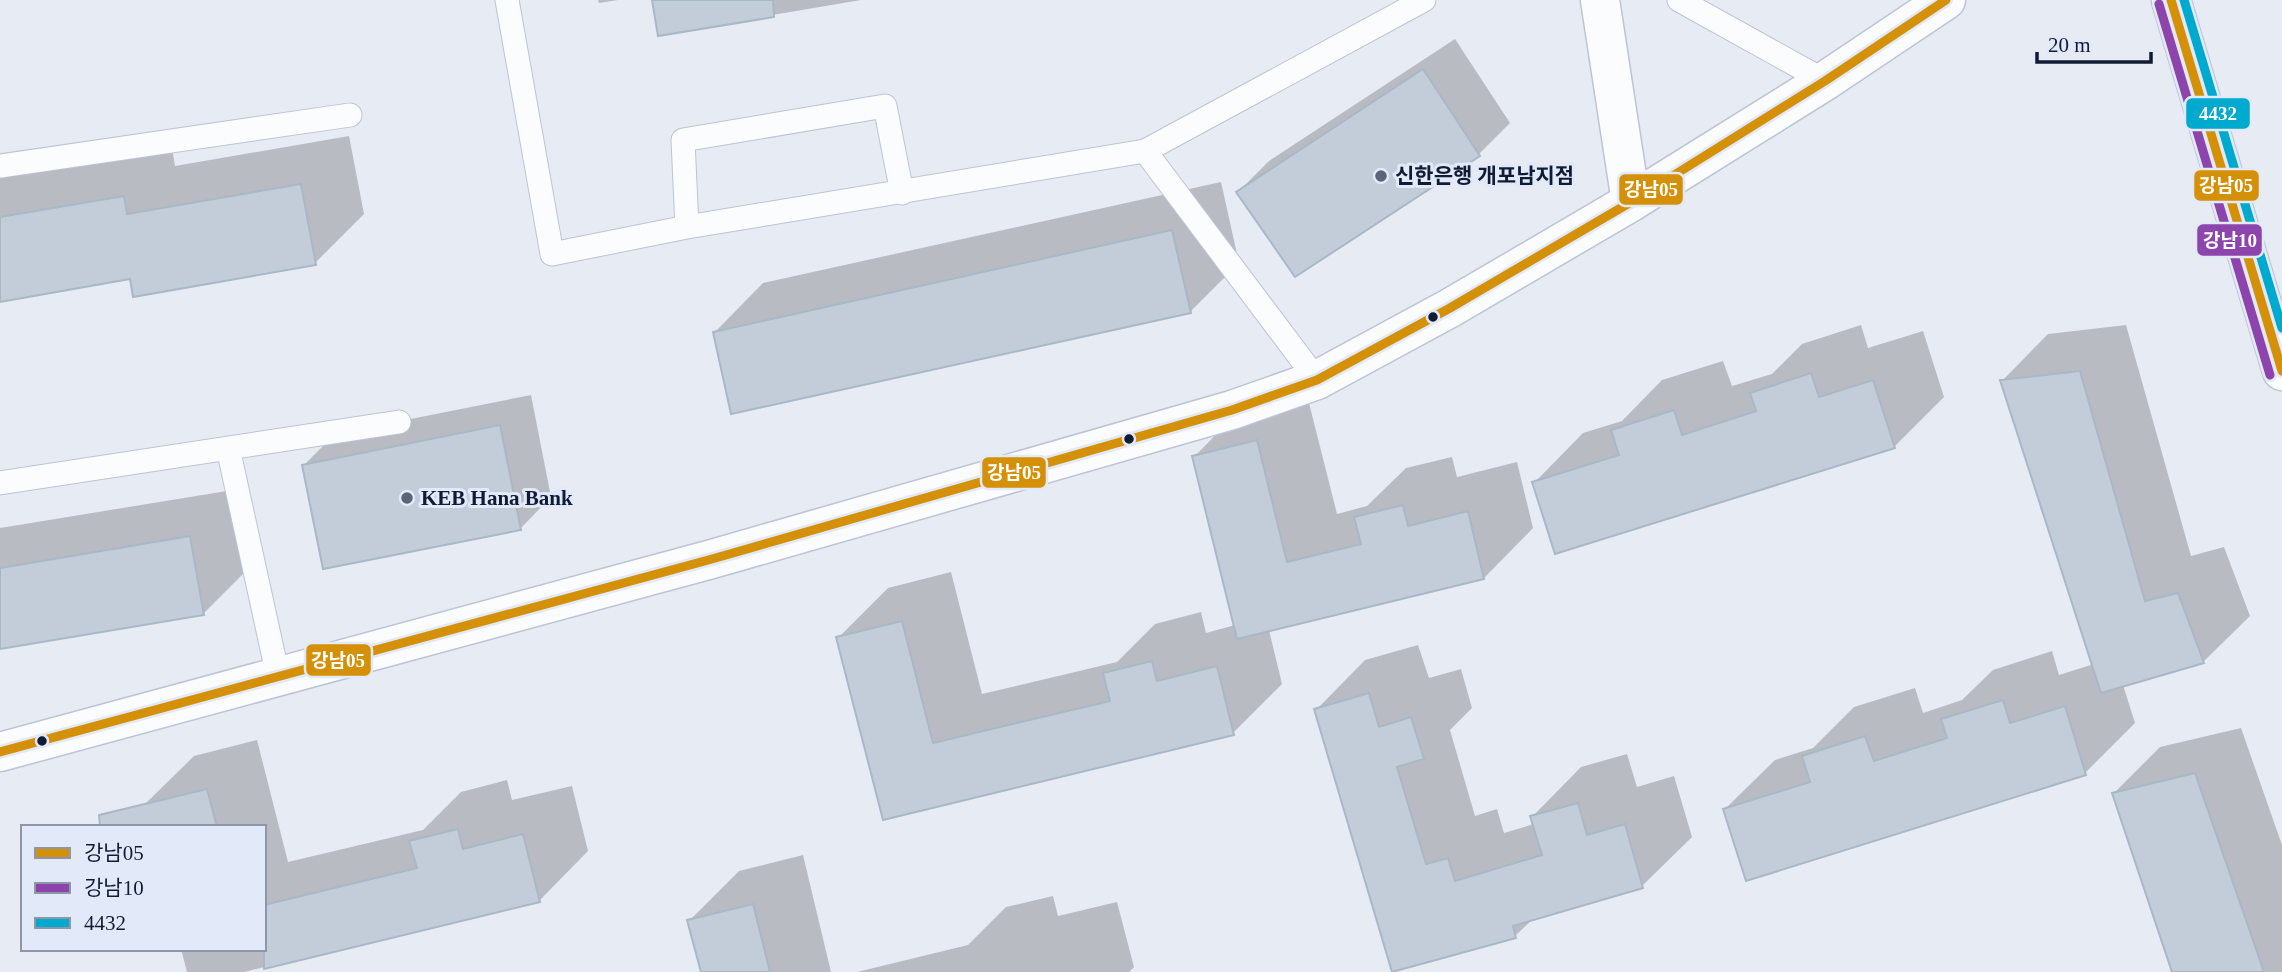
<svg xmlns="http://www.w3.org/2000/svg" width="2282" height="972" font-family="'Times New Roman','Noto Sans KR',serif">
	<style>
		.shadow { fill: #0003 }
		.building { fill: #c2cdd9; stroke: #a9b8c6; stroke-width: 2 }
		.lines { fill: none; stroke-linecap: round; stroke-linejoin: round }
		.lane-casing { stroke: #bcc4d5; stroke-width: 25 }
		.street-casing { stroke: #bcc4d5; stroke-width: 41 }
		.secondary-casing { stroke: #bcc4d5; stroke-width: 41 }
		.lane { stroke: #fbfcfd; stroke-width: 23 }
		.street { stroke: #fbfcfd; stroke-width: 38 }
		.secondary { stroke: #fbfcfd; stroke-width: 38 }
		.bus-1-casing { stroke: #e2e9f8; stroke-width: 14 }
		.bus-2-casing { stroke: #e2e9f8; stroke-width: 14 }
		.bus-3-casing { stroke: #e2e9f8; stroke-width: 14 }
		.bus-1 { stroke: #d49108; stroke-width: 9 }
		.bus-2 { stroke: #8e44ad; stroke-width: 9 }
		.bus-3 { stroke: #00a9ce; stroke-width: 9 }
		.poi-dot { fill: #5b6478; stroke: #e2e9f8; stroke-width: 2.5 }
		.bus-dot { fill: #101b35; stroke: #e2e9f8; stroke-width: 2.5 }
		.labels { text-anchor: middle; stroke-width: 6; stroke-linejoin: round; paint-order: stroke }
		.poi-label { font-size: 21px; font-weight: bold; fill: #101b35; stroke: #e2e9f8; text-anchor: start }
		.line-badge { stroke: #e2e9f8; stroke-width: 2.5 }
		.badge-label { font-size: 19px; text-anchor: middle; font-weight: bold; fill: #fff }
	</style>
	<rect width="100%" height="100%" fill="#e7ebf3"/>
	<!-- shadow -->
	<path class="shadow" d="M598,0h20l-19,3z
		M653,0h208l-201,34z
		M1455,39l55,84 -31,31 -241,38 31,-31z
		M349,136l15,78 -49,49 -184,14 -131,23v-122l172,-30 3,18z
		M1221,182l18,81 -49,49 -475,20 48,-49z
		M1861,325l7,23 55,-17 21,66 -50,50 -360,36 49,-50 39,-12 40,-41 61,-19 9,25 40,-12 30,-30z
		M2126,325l65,231 33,-9 26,69 -47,46 -80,23 12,38 -50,50 -360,36 50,-49 38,-12 41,-41 61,-19 8,25 39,-13 31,-30 59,-19 7,24 35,-11 -92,-283 46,-47z
		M1306,391l31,123 30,-8 39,-38 46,-11 5,20 60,-15 16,66 -49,50 -215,52 13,54 -49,49 -349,85 -46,-180 50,-50 63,-16 31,122 135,-32 38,-38 46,-12 5,21 29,-8 -41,-168 49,-50z
		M531,395l20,102 -31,32 -216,-64 31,-31z
		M239,489l13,76 -49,49 -203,33v-119z
		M1418,645l11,33 32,-9 11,39 -22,22 25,86 22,-7 7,24 30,-9 -2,-7 49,-50 46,-13 10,33 37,-11 18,61 -50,49 -109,33 -18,17 -121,36 -78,-262 49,-50z
		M2241,728l41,117v127h-109l-59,-179 46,-46z
		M257,740l31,122 135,-32 38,-38 46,-12 5,20 60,-14 16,65 -49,50 -295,71h-57l-6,-23h83v-122h-114l-6,-22 50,-49z
		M803,855l28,117h-129l-13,-51 50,-50z
		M1053,896l5,20 59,-14 17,65 -5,5h-272l111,-27 38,-38z"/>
	<!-- building -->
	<path class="building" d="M652,0h121l1,17 -116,19z
		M1423,69l57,87 -185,121 -59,-85z
		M301,184l15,81 -183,32 -3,-18 -130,23v-85l124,-21 3,18z
		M1172,230l19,83 -460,101 -18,-82z
		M2080,371l65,230 33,-8 26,70 -103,30 -101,-313z
		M1811,373l8,24 54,-17 22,68 -340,106 -23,-72 87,-27 -8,-25 63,-20 8,25 74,-24 -6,-18z
		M500,425l21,105 -198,39 -21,-104z
		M1257,440l30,122 74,-18 -7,-27 49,-12 5,21 60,-15 16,68 -247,60 -45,-183z
		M190,536l14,79 -204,34v-81z
		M902,621l31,122 177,-42 -7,-28 49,-12 5,20 60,-15 17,69 -351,85 -47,-183z
		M1369,693l10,34 32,-10 13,42 -27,8 29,97 22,-6 7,23 87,-26 -12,-39 48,-13 9,32 38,-11 18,64 -130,38 3,12 -124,34 -78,-263z
		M2003,700l7,23 55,-17 21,69 -340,106 -23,-72 87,-27 -8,-26 63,-20 9,25 73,-23 -6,-19z
		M2195,773l69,199h-92l-60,-179z
		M207,789l10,38h-117l-1,-12z
		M458,829l5,20 60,-15 17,68 -276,67v-64l153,-37 -8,-27z
		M753,904l17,68h-69l-14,-52z"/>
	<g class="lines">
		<!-- lane casing -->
		<g class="lane-casing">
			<path id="lane" d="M507,0l45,254 135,-27 458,-76 279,-151
				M1679,0l146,81
				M1145,151l172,229
				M0,166l350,-51
				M687,227l-4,-87 202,-34 17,87
				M228,448l50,228
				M0,483l399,-61"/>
		</g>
		<!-- street casing -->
		<g class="street-casing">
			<path id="street" d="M1600,0l31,202"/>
		</g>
		<!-- secondary casing -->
		<g class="secondary-casing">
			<path id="secondary" d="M2171,0l111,371
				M0,752l712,-193 520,-149 85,-30 133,-72 181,-106 194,-121 121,-81"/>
		</g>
		<!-- lane -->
		<use href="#lane" class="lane"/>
		<!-- street -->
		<use href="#street" class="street"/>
		<!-- secondary -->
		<use href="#secondary" class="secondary"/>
		<!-- bus-1 casing -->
		<g class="bus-1-casing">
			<path id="bus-1" d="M2171,0l111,371
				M0,752l712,-193 520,-149 85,-30 133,-72 181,-106 194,-121 121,-81"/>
		</g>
		<!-- bus-2 casing -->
		<g class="bus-2-casing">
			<path id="bus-2" d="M2159,4l111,371"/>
		</g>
		<!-- bus-3 casing -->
		<g class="bus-3-casing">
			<path id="bus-3" d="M2184,0l98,328"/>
		</g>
		<!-- bus-1 -->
		<use href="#bus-1" class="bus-1"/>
		<!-- bus-2 -->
		<use href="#bus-2" class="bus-2"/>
		<!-- bus-3 -->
		<use href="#bus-3" class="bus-3"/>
	</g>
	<!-- markers -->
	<g class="poi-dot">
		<circle cx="1381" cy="176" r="7"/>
		<circle cx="407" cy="498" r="7"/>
	</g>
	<g class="bus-dot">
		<circle cx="1433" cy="317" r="6"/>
		<circle cx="1129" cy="439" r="6"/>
		<circle cx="42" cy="741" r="6"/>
	</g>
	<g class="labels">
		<!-- poi labels -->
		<g class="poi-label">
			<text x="1395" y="183">신한은행 개포남지점</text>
			<text x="421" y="505">KEB Hana Bank</text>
		</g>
	</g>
	<g class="line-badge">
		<rect x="2185" y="97" width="66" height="33" rx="7" fill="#00a9ce"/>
		<rect x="2193" y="169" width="67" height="33" rx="7" fill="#d49108"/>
		<rect x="1618" y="173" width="66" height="33" rx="7" fill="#d49108"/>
		<rect x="2196" y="223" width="67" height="34" rx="7" fill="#8e44ad"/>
		<rect x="981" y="456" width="66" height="33" rx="7" fill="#d49108"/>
		<rect x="305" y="643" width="67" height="34" rx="7" fill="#d49108"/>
	</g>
	<g class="badge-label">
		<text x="2218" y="120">4432</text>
		<text x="2226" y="192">강남05</text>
		<text x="1651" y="196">강남05</text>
		<text x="2230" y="247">강남10</text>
		<text x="1014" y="479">강남05</text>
		<text x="338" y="667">강남05</text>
	</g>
	<!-- legend -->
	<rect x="21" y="825" width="245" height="126" fill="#e2e9f8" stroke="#8e97aa" stroke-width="2"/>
	<rect x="35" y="848" width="35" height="10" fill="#d49108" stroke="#8e97aa" stroke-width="2"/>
	<text x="84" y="860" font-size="21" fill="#101b35">강남05</text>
	<rect x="35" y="883" width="35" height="10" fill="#8e44ad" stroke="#8e97aa" stroke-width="2"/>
	<text x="84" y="895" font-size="21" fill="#101b35">강남10</text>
	<rect x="35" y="918" width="35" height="10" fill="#00a9ce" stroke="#8e97aa" stroke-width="2"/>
	<text x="84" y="930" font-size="21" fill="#101b35">4432</text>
	<!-- scale -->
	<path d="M2037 52v10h114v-10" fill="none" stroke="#101b35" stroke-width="3.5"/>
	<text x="2048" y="52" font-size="21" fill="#101b35" stroke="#e2e9f8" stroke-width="5" paint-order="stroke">20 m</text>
</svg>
